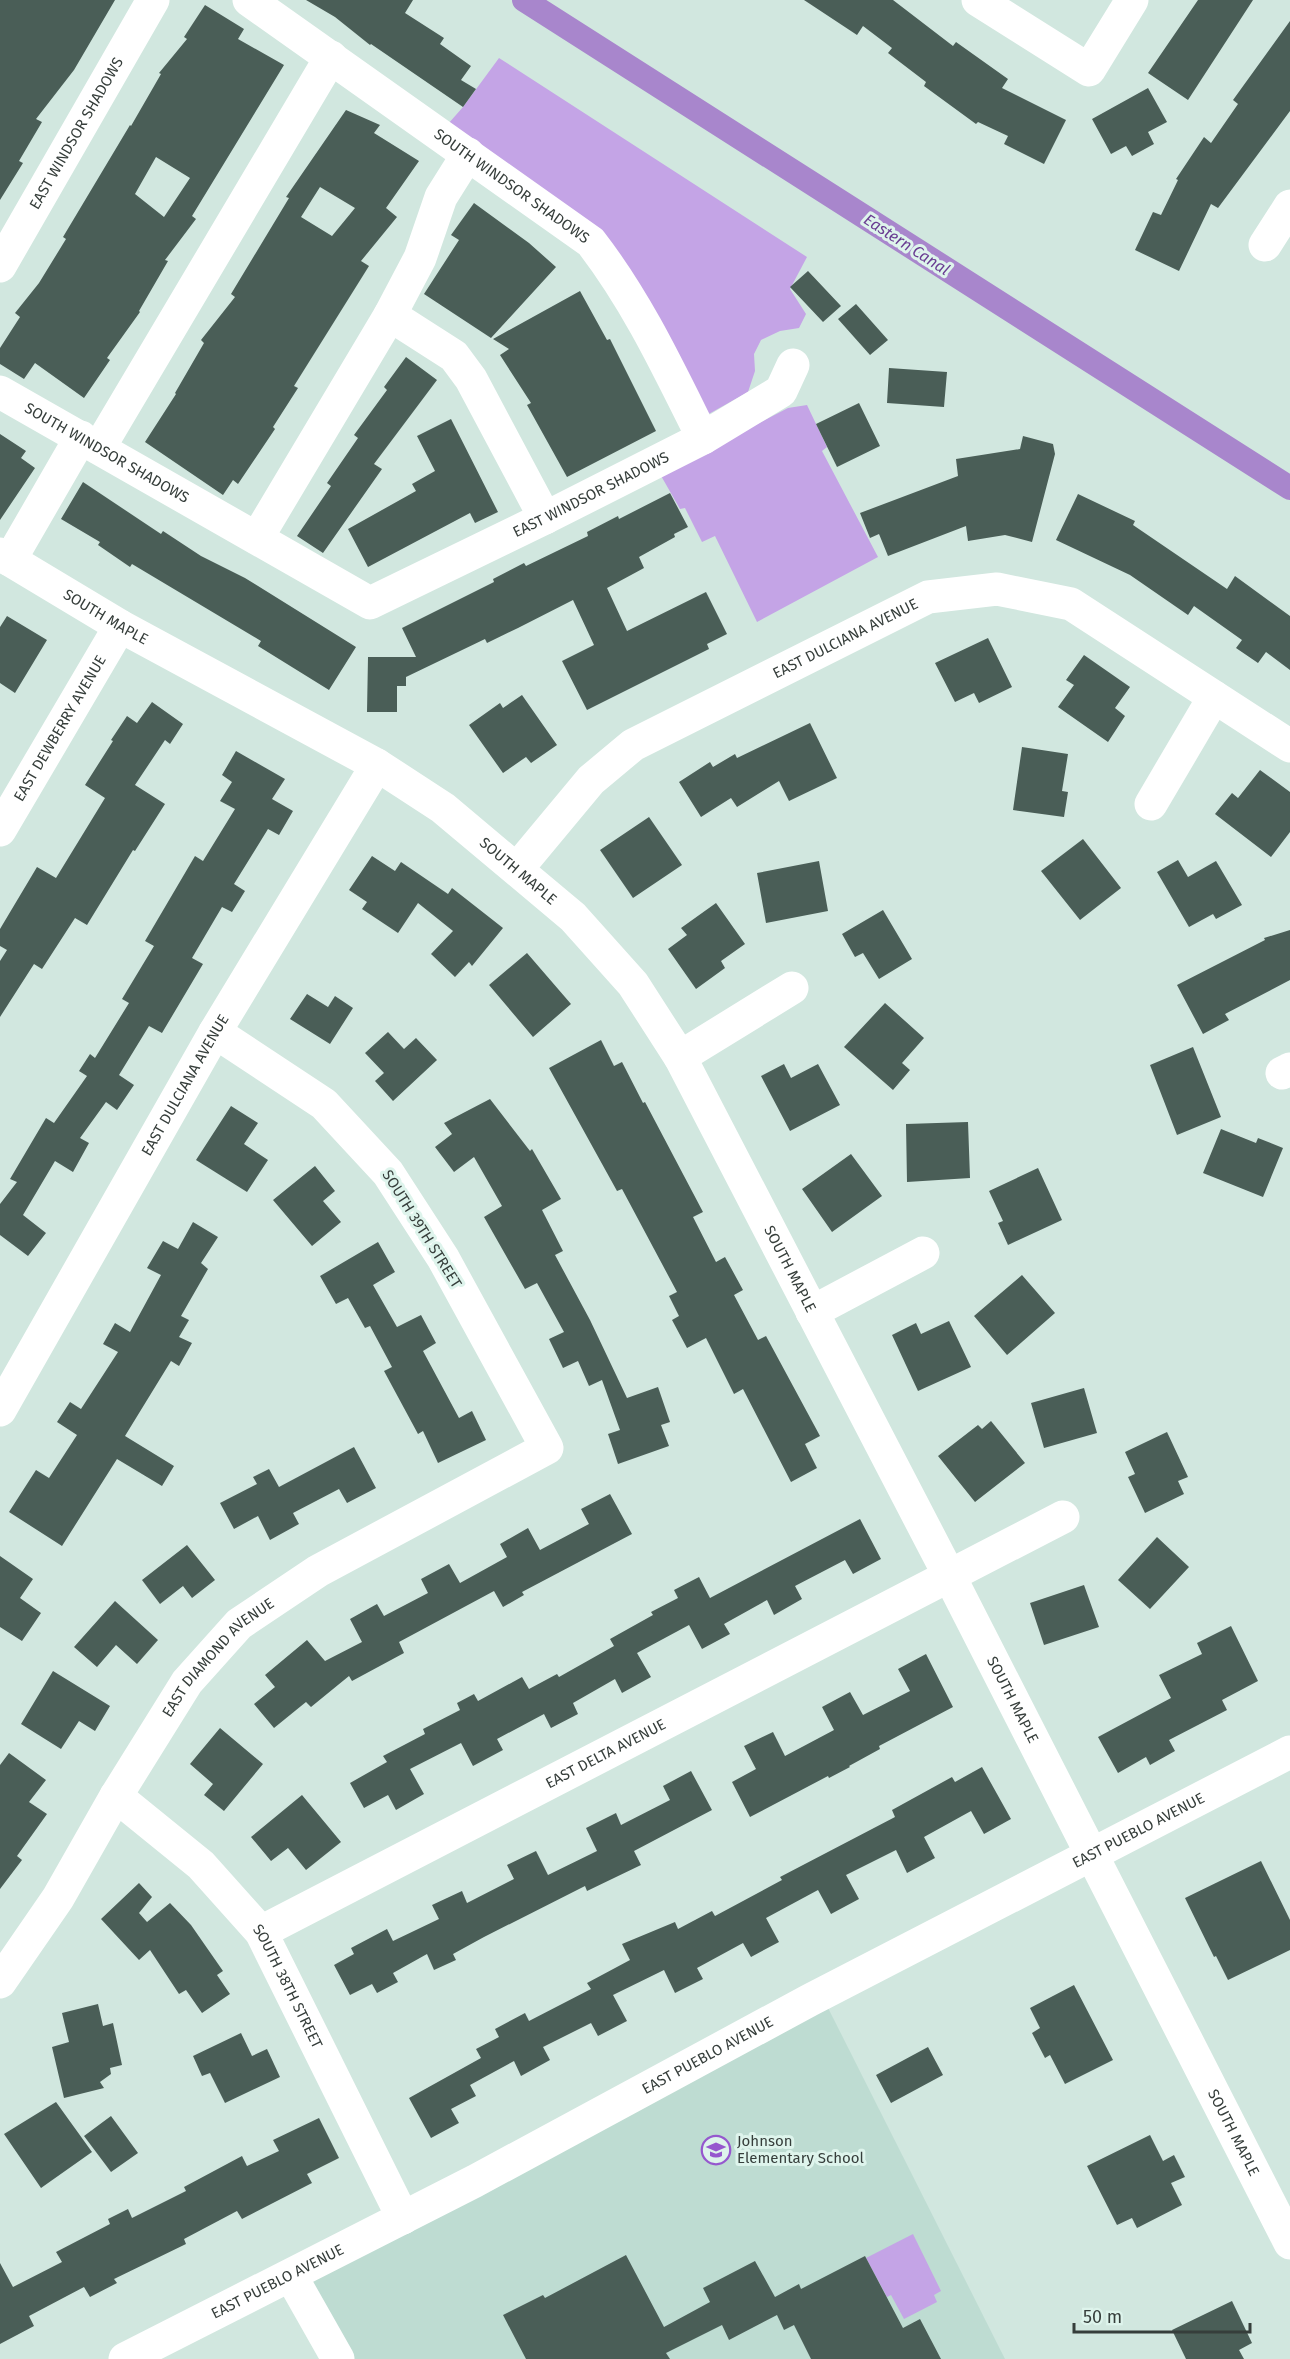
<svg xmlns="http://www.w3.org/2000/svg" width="1290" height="2359" font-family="'Fira Sans',sans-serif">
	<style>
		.built { fill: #bedcd2 }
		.green { fill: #c4a4e6 }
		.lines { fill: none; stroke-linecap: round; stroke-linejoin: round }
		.canal { stroke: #a886cc; stroke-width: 24 }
		.building { fill: #4a5e57; fill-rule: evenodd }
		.minor { stroke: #fff; stroke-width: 33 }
		.labels { text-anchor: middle; stroke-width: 6; stroke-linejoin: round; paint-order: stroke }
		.street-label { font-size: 15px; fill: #363e3b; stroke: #def4ec }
		.poi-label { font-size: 15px; fill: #363e3b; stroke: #def4ec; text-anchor: start }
		.water-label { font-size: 16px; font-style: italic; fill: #6a3d92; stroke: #def4ec }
	</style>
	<rect width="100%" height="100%" fill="#d1e7df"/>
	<!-- built -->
	<path class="built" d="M821,1994l184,365h-667l-47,-83z"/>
	<!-- green -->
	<path class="green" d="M499,58l308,199 -17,32 16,25 -7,14 -19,3 -19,9 -7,14 1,17 -7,21 -41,23 -79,-145 -180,-146 15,-17z
		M807,405l20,42 -5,4 56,106 -121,65 -42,-86 -13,6 -17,-34 -5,1 -20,-35 128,-66z
		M913,2234l28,57 -7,4 3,7 -33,17 -13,-24 -4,2 -21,-39z"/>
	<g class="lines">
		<!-- canal -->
		<path class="canal" d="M524,0l766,488"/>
	</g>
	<!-- building -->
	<path class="building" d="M0,0h115l-41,70 -38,49 6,3 -23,39 4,2 -23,37z
		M306,0h107l-8,13 39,25 -4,6 31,22 -10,14 15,9 -13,18 -92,-63 -1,1 -35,-28z
		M804,0h89l60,46 3,-4 52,37 -6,9 64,32 -22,44 -40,-20 4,-8 -30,-14 -2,2 -52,-38 2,-4 -38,-29 4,-5 -29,-22 -6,9z
		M1198,0h55l-65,100 -40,-27z
		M205,5l39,24 -6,10 46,26 -92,151 4,3 -31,41 3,1 -29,50 1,1 -33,46 3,2 -26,38 -49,-35 -11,16 -24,-15v-16l20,-31 -5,-4 24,-30 27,-44 -3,-2 67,-112 1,1 30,-52 -2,-1 28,-34 -3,-2zM156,157l34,21 -26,39 -29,-23z
		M1290,21v90l-72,97 -7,-4 -32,67 -44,-21 18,-38 8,3 17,-35 -2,-1 28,-42 7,6 27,-39 -5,-4z
		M1148,88l19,34 -19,10 6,12 -22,12 -6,-10 -15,8 -19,-35z
		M346,110l34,15 -6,8 45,28 -33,47 11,9 -36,44 8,5 -75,120 4,2 -25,39 2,2 -37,55 -5,-4 -10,15 -78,-53 31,-48 -1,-1 29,-50 -3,-3 34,-43 -4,-3 58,-96 -3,-1zM320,187l35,21 -23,28 -31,-19z
		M474,203l55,40 27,24 -65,71 -67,-44 35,-54 -8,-5z
		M808,271l33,35 -18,16 -33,-35z
		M580,291l27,49 3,-1 46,92 -89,46 -40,-72 4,-2 -31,-48 9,-6 -16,-10z
		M856,304l32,36 -18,15 -32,-36z
		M406,357l31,23 -63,84 8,5 -59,84 -26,-17 34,-50 -4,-3 31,-45 -4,-3 33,-45 -3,-3z
		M889,368l58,4 -3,35 -57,-4z
		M859,403l21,43 -43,21 -21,-43z
		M451,419l47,93 -23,11 -5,-10 -102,54 -20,-38 68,-38 -4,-7 23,-13 -18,-35z
		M0,434l26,17 -5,7 14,10 -35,52z
		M1023,436l30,8 2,10 -23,88 -27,-7 -37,6 -2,-15 -78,30 -9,-22 -9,4 -10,-25 98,-37 -2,-17 64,-10z
		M83,482l78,52 2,-3 38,25 44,22 111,69 -27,43 -71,-44 3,-5 -129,-77 -2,3 -32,-22 2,-3 -39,-23z
		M670,493l18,34 -14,7 1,3 -36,20 5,11 -37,20 20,43 79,-39 21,42 -20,10 2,5 -122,61 -25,-49 32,-16 -21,-45 -55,28 -31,15 -2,-4 -79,38v9h-9v26h-30l1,-55h48l-14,-29 92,-46 -1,-3 31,-16 2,3 62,-30 -1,-4 31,-16 1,3z
		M1078,494l57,27 -2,4 94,64 8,-13 55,40v54l-24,-18 -8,11 -22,-15 6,-8 -48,-34 -6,9 -58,-40 -74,-35z
		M7,616l40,24 -32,53 -15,-10v-56z
		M988,638l24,49 -33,16 -5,-10 -19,9 -20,-39z
		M1084,655l46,32 -15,21 10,8 -17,26 -50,-35 16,-22 -8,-5z
		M522,695l35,50 -26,18 -5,-6 -23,16 -34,-48 31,-22 3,5z
		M152,702l31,22 -13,20 -5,-4 -30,45 30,19 -30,47 -2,-1 -46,75 -12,-7 -33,51 -8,-5 -34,53v-56l7,-11 -7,-4v-17l37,-62 19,11 49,-80 -20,-13 28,-44 -2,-1 16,-24 10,7z
		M810,723l27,55 -48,23 -10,-20 -42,26 -6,-9 -30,19 -22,-35 31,-20 3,5 22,-13 2,4z
		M1022,747l46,7 -6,37 6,1 -4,25 -51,-7z
		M236,751l49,28 -13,20 21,12 -14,24 -11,-6 -34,55 11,7 -13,21 -10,-5 -30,51 11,6 -41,69 -13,-7 -30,49 15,10 -17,25 -11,-8 -26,36 9,5 -16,29 -18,-11 -32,54 23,18 -18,23 -28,-21v-31l17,-22 -7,-3 36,-61 8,5 33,-47 -8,-5 11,-17 5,4 34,-55 -7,-4 32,-53 -9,-5 50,-85 8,5 32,-52 -15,-8 12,-19 -10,-7z
		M1260,770l30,22v40l-19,25 -56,-43 17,-21 6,5z
		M649,817l33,48 -49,33 -33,-48z
		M1083,839l38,49 -41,32 -39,-49z
		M372,856l23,15 6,-9 47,32 4,-6 51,40 -31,38 -3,-4 -14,15 -24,-23 22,-23 -35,-28 -20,30 -36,-24 5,-7 -18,-12z
		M1178,860l10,17 28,-16 26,44 -26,14 -3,-5 -24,13 -32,-55z
		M819,861l9,50 -62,12 -9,-50z
		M716,903l29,41 -24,17 4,7 -29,21 -28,-40 19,-14 -6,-7z
		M883,910l29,49 -33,20 -16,-26 -8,4 -13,-23z
		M1290,930v50l-65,34 4,6 -26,14 -26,-49 88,-45 -1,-2z
		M527,953l44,51 -38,33 -44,-52z
		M307,994l21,13 7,-11 18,12 -23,36 -40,-25z
		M885,1003l39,35 -22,25 8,7 -17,20 -49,-43z
		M388,1032l16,17 12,-11 21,22 -44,41 -18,-20 9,-8 -19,-20z
		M601,1040l13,26 8,-4 21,41 2,-1 58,110 -10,5 23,45 9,-5 18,33 -9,5 24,45 8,-4 54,100 -15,8 12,24 -26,14 -48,-93 -9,5 -28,-56 -19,10 -15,-28 7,-4 -10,-20 8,-4 -55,-103 -5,2 -68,-123z
		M1193,1047l28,70 -44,18 -27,-70z
		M784,1064l7,14 27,-14 22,41 -50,26 -29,-55z
		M490,1099l40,52 2,-2 29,50 -19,11 21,41 -8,4 35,65 37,78 31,-11 12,35 -9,3 8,21 -51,18 -10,-30 12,-4 -18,-50 -13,6 -11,-25 -15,7 -14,-29 15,-7 -27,-49 -12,6 -41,-72 18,-11 -28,-49 -20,15 -19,-25 17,-13 -8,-11z
		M231,1106l27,17 -14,21 24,16 -21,32 -51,-32z
		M968,1122l2,56 -63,4 -1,-58z
		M1221,1129l35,14 2,-5 25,10 -20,49 -60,-24z
		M851,1154l31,42 -50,36 -30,-43z
		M315,1166l20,25 -12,10 18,21 -29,24 -39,-46z
		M1038,1168l24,52 -54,25 -10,-22 5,-2 -14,-30z
		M193,1222l25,15 -17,26 7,6 -27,47 8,4 -10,17 13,6 -13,23 -8,-5 -46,75 49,30 -12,20 -45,-27 -55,87 -53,-34 27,-42 13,8 28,-43 -20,-13 13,-20 11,7 37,-57 -15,-8 12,-21 15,9 31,-57 -14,-7 16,-27 15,8z
		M378,1242l17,30 -22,13 24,42 24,-12 15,28 -13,8 36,67 13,-7 14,29 -48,23 -15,-32 -5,3 -34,-63 8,-4 -22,-41 -5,2 -17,-30 -12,6 -16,-28z
		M1022,1275l33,38 -48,42 -33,-39z
		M949,1321l22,46 -53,24 -26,-56 24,-12 5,11z
		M1084,1388l13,45 -53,15 -13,-45z
		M991,1421l34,42 -50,39 -37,-46 40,-31 4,4z
		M1167,1432l21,45 -10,4 6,13 -39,19 -17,-36 7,-3 -10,-22z
		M354,1447l22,41 -29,15 -8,-14 -46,24 6,11 -29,16 -12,-24 -24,13 -14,-26 37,-19 -4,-7 16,-8 10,18z
		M610,1494l22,40 -110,58 2,3 -21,12 -9,-16 -95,51 5,11 -52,28 -3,-5 -38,31 -5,-5 -32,26 -20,-24 21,-17 -10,-12 42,-35 18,21 37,-19 -12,-23 27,-15 7,12 44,-23 -7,-14 28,-15 11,19 47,-26 -7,-13 28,-16 12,22 49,-26 -8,-15z
		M860,1519l21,40 -28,15 -8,-14 -50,26 7,13 -28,16 -7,-15 -43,24 6,10 -28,15 -13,-24 -52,28 14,24 -29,16 -7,-14 -42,24 5,11 -27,14 -7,-14 -47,25 6,11 -30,16 -12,-23 -51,26 14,25 -28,16 -8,-15 -24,13 -14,-25 37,-21 -4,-6 42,-22 -2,-5 37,-19 -3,-7 17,-9 4,7 44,-24 7,12 28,-15 2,3 55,-31 -4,-7 43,-24 -2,-3 27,-14 -4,-8 25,-13 11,21z
		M1157,1537l32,30 -39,42 -32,-29z
		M187,1545l28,35 -23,18 -9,-12 -23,18 -18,-24z
		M0,1556l33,23 -13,19 21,15 -19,28 -22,-14z
		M1084,1585l15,42 -55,18 -14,-42z
		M115,1601l43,39 -21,24 -21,-19 -19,22 -23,-20z
		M1231,1626l27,55 -36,19 5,10 -58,30 6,11 -25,14 -4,-8 -28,16 -20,-36 73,-39 -12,-23 43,-21 -5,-11z
		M926,1654l27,53 -74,39 1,3 -31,17 1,1 -21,11 -1,-2 -78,41 -18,-35 24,-13 -12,-23 29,-14 12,24 49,-26 -12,-23 28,-15 13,23 47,-24 -12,-22z
		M53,1671l57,35 -15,25 -16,-10 -18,28 -40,-25z
		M220,1728l43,36 -39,47 -20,-16 9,-11 -23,-20z
		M9,1753l37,27 -17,22 18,12 -30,42 5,4 -22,29v-124z
		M982,1767l29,52 -27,15 -13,-23 -47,26 11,21 -28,15 -11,-23 -50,25 13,24 -28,15 -13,-24 -52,28 13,24 -28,15 -8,-14 -46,25 6,11 -28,14 -11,-23 -51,25 14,26 -29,15 -7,-13 -48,24 7,13 -29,16 -7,-15 -44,24 6,11 -25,13 8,14 -28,15 -22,-40 72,-40 -5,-9 23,-12 -4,-8 30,-16 4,8 62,-32 -4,-6 43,-23 -8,-16 53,-22 3,7 34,-18 3,5 67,-36 -2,-3 115,-60 -3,-7 60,-33 3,5z
		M691,1771l21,39 -78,41 7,14 -54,26 -2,-5 -101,51 -31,17 3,6 -22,10 -7,-16 -34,19 5,9 -21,11 -5,-9 -22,11 -16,-30 20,-11 -3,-6 36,-19 6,12 46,-22 -7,-14 30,-14 5,12 47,-24 -7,-14 29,-14 12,24 49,-24 -11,-23 30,-15 5,12 49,-25 -7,-14z
		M302,1795l39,47 -35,28 -18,-22 -17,13 -20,-24z
		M1261,1861l29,59v30l-62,30 -12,-24 -2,1 -29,-59z
		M139,1883l13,14 -13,16 8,9 23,-19 21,22 32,46 -6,4 13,19 -28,19 -16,-23 -7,4 -29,-44 -11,10 -38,-41z
		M1074,1985l39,75 -48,24 -15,-29 -5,3 -13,-25 8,-5 -10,-20z
		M98,2004l5,22 10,-3 9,42 -12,3 1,6 -11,8 4,6 -40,10 -12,-51 17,-5 -7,-29z
		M241,2033l11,23 15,-7 13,28 -55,26 -15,-30 -8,3 -9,-20z
		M928,2047l15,28 -52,28 -15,-28z
		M56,2102l36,50 -51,36 -37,-54z
		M111,2116l27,37 -27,19 -27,-36z
		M319,2118l20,40 -32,16 5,9 -70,36 -5,-8 -53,28 2,5 -72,35 3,4 -27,14 -6,-10 -55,29 5,10 -34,18v-81l13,24 49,-25 -6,-10 54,-28 -2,-5 20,-10 4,9 54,-27 -2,-4 58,-31 5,10 32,-15 -6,-11z
		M1150,2135l13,26 11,-6 11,22 -14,6 11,22 -45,23 -5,-10 -15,7 -30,-59z
		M626,2255l38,72 46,-25 -7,-14 52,-27 20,36 24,-13 2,5 64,-33 38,72 17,-9 21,40h-130l-17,-34 -10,5 -7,-15 -48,25 -7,-15 -56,28 4,6h-144l-23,-44 40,-20 2,3z
		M1232,2301l20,42 -13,7 5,9h-58l-14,-29z"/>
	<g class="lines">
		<!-- minor -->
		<g class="minor">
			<path id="s1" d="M249,0l342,242c47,61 78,128 112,196"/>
			<path d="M978,0l111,70 43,-70"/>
			<path d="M1265,245l25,-39"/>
			<path id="s2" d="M0,266l153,-266"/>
			<path d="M390,315l64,41 17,23 74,139"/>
			<path id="s3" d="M0,392l370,211 175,-85 158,-80 78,-47 12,-26"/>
			<path d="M99,448l232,-391"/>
			<path d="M257,538l133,-223 30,-57 21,-61 27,-43"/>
			<path id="s4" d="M0,554l120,72 257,139 66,43 130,109 60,67 47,73 270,520 340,666"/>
			<path d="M10,560l71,-123"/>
			<path d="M1151,804l63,-107"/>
			<path id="s5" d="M0,830l120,-204"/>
			<path id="s6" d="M517,869l74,-89 42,-35 295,-148 69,-8 74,15 219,142"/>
			<path d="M680,1057l112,-69"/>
			<path d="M1282,1073l8,-4"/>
			<path d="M812,1312l111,-59"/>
			<path id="s7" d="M0,1410l215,-378 162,-267"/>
			<path id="s8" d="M116,1796l85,69 60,67 142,286"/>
			<path id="s9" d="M261,1932l802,-415"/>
			<path id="s10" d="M0,1982l58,-84 58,-102 71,-114 52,-58 79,-53 229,-123 -104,-190 -55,-85 -64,-69 -109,-72"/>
			<path d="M291,2276l47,83"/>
			<path id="s11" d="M125,2359l350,-178 335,-181 480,-248"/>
		</g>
	</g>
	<!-- icons -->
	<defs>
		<g id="school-ring" transform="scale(1.5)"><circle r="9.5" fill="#def4ec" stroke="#9658ce" stroke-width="1.5"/><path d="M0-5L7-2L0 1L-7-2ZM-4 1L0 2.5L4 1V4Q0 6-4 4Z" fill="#9658ce"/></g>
	</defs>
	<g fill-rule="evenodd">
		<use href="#school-ring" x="716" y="2150"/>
	</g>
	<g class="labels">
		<!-- street labels -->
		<g class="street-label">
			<text dy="5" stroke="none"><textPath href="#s2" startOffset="153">EAST WINDSOR SHADOWS</textPath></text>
			<text dy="5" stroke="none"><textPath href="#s1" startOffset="322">SOUTH WINDSOR SHADOWS</textPath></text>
			<text dy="5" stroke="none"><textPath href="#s3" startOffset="123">SOUTH WINDSOR SHADOWS</textPath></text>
			<text dy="5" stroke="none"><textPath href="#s3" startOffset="672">EAST WINDSOR SHADOWS</textPath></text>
			<text dy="5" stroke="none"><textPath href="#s4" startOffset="123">SOUTH MAPLE</textPath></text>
			<text dy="5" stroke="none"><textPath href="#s6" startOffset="408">EAST DULCIANA AVENUE</textPath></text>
			<text dy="5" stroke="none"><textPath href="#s5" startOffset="118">EAST DEWBERRY AVENUE</textPath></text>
			<text dy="5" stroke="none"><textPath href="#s4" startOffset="609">SOUTH MAPLE</textPath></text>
			<text dy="5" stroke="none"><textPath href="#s7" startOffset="374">EAST DULCIANA AVENUE</textPath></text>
			<text transform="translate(422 1229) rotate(58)" y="5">SOUTH 39TH STREET</text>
			<text dy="5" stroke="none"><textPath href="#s4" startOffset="1096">SOUTH MAPLE</textPath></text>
			<text dy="5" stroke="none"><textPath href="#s10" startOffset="393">EAST DIAMOND AVENUE</textPath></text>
			<text dy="5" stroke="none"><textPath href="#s4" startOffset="1581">SOUTH MAPLE</textPath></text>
			<text dy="5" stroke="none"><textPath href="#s9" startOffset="388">EAST DELTA AVENUE</textPath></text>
			<text dy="5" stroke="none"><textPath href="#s11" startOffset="1143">EAST PUEBLO AVENUE</textPath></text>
			<text dy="5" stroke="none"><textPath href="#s8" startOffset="260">SOUTH 38TH STREET</textPath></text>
			<text dy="5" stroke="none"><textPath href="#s11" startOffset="657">EAST PUEBLO AVENUE</textPath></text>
			<text dy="5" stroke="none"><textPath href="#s4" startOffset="2067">SOUTH MAPLE</textPath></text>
			<text dy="5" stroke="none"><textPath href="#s11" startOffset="171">EAST PUEBLO AVENUE</textPath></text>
		</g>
		<!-- poi labels -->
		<g class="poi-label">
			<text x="737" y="2146">Johnson<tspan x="737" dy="17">Elementary School</tspan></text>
		</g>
		<!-- water labels -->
		<g class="water-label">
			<text transform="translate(907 244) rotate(33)" y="6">Eastern Canal</text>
		</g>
	</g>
	<!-- scale -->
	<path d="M1074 2323v9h176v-9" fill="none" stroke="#363e3b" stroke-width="3"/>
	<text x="1083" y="2323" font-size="18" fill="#363e3b" stroke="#def4ec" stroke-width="4.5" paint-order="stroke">50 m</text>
</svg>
